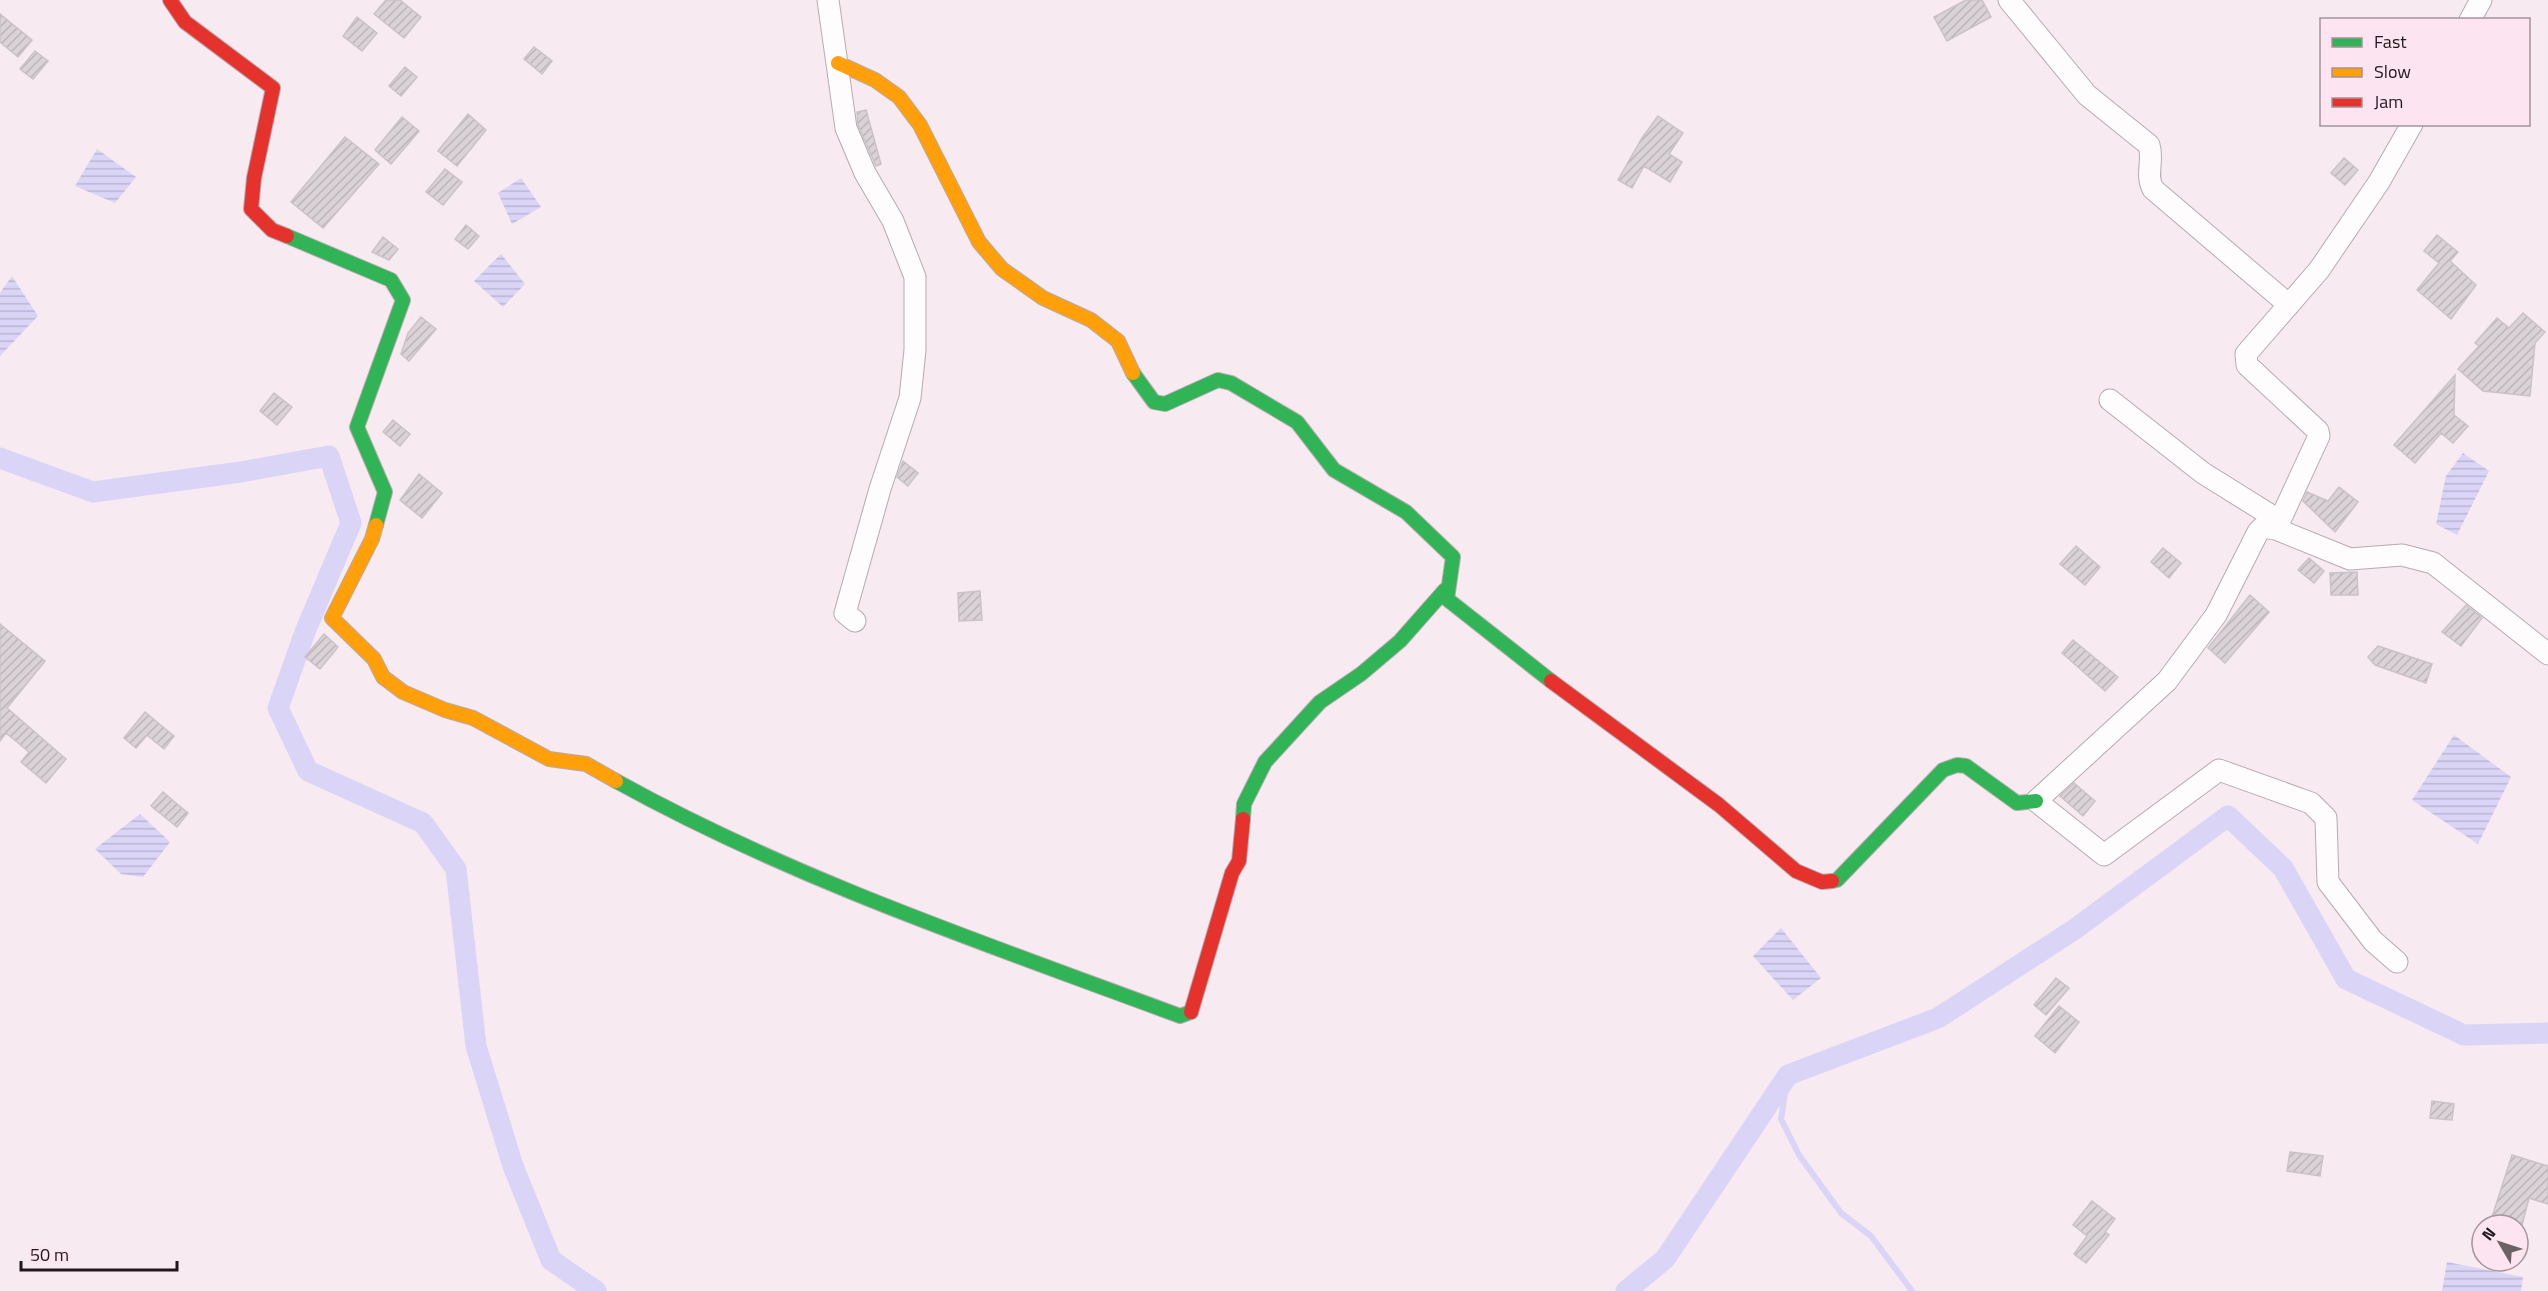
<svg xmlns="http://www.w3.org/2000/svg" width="2548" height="1291" font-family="'Titillium Web',sans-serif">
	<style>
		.water { fill: url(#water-rules) }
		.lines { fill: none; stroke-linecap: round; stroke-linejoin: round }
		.stream { stroke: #dad4f6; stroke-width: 6 }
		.canal { stroke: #dad4f6; stroke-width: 21 }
		.building { fill: url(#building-hatch); stroke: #cac2c8; stroke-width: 1.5 }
		.street-casing { stroke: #b5abb0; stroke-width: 23 }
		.fast-casing { stroke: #b5abb0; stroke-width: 16 }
		.slow-casing { stroke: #b5abb0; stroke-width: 16 }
		.jam-casing { stroke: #b5abb0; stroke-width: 16 }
		.street { stroke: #fefcfd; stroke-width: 21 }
		.fast { stroke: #30b455; stroke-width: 14 }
		.slow { stroke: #ff9f0a; stroke-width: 14 }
		.jam { stroke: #e5322d; stroke-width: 14 }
	</style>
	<defs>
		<pattern id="water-rules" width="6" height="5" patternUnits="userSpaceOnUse" patternTransform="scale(1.5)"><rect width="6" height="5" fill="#dad4f6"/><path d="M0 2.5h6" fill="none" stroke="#bbb5d2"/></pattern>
		<pattern id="building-hatch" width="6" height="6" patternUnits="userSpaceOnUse" patternTransform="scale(1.5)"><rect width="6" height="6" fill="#dad2d7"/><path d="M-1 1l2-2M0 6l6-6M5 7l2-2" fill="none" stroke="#bbb4b8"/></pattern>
	</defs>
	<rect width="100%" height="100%" fill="#f7eaf0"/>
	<!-- water -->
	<path class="water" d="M97,149l39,28 -21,26 -40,-17z
		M521,178l20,29 -29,17 -14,-31z
		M501,254l24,30 -22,23 -29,-26z
		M12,276l26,40 -38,40v-63z
		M2463,453l26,18 -32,64 -21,-11 10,-48z
		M2454,735l57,42 -33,67 -66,-44z
		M140,814l30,28 -27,35 -22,-3 -26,-25z
		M1781,928l40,50 -28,22 -40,-44z
		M2447,1262l76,15 -2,14h-79z"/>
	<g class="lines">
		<!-- stream -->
		<path class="stream" d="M1788,1075l-7,44 18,36 42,58 30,23 41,55"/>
		<!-- canal -->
		<path class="canal" d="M0,458l93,34 148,-20 88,-16 22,67 -46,109 -27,76 30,63 115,52 33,46 20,177 37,120 38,94 45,31
			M1626,1291l39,-32 123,-184 150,-57 137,-89 153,-113 55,52 63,111 118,56 84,-2"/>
	</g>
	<!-- building -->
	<path class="building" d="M386,0h14l21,17 -17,21 -30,-24z
		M1966,0h16l9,17 -44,24 -13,-24z
		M0,14l32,26 -14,17 -18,-15z
		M357,17l20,16 -15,18 -19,-15z
		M534,47l18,14 -10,13 -18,-15z
		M35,51l13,10 -15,18 -13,-10z
		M405,67l12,10 -16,19 -12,-10z
		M866,110l15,54 -5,2 -18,-41 -1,-13z
		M468,114l18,16 -29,36 -19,-15z
		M1658,116l25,17 -14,21 13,8 -12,20 -26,-16 -12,22 -14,-8 24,-42z
		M402,117l17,14 -28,33 -16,-14z
		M345,137l34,27 -56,64 -32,-26z
		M2344,158l14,12 -13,15 -14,-12z
		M445,169l17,13 -19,23 -17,-13z
		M466,225l13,11 -11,13 -13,-10z
		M2437,235l21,17 -8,9 26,24 -25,34 -34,-29 22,-27 -15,-12z
		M383,237l15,12 -9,11 -17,-8z
		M2523,313l22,19 -10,11 -5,53 -47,-5 -25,-22 21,-23 -4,-3 22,-25 12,10z
		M421,317l15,12 -27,32 -8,-7 7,-21z
		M2455,375l-1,40 14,11 -15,17 -12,-10 -26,30 -21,-18z
		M274,393l18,14 -15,18 -17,-14z
		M393,420l17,14 -10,12 -17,-14z
		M903,461l15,12 -10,13 -11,-9z
		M419,474l23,19 -20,25 -22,-18z
		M2339,487l19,15 -23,30 -32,-31 4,-9 21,9z
		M2076,546l24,21 -15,18 -25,-21z
		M2163,548l18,15 -12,15 -18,-16z
		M2309,558l15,13 -10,12 -16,-13z
		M2357,572l1,23h-27l-1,-22z
		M980,591l2,29 -23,1 -1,-28z
		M2250,595l19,17 -44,51 -17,-15z
		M2466,605l16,13 -21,28 -19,-14z
		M0,624l45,37 -38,47 59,51 -20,24 -25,-21 8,-10 -23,-19 -6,8z
		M324,634l14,13 -18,22 -15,-12z
		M2073,640l45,37 -13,14 -43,-38z
		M2378,646l54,18 -6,19 -51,-18 -7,-8z
		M145,712l29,24 -10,13 -17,-14 -11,13 -12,-10z
		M2074,783l21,18 -12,15 -23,-20z
		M163,792l25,21 -11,14 -26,-21z
		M2056,978l13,10 -23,27 -12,-10z
		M2059,1006l20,16 -24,31 -20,-17z
		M2432,1101l22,3 -2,16 -22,-2z
		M2290,1152l33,4 -3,20 -33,-5z
		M2512,1155l36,11v38l-19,-6 -7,27 -30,-8z
		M2092,1201l23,18 -10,13 4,3 -23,28 -12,-9 13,-18 -14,-11z"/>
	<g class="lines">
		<!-- street casing -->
		<g class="street-casing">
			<path id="street" d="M828,0l18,128 19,45 28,48 22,56v73l-5,48 -30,91 -35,124 10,8
				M2009,0l78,95 62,50c5,16 -4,29 4,44l136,116
				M2470,20l11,-20
				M2110,400l93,73 77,48
				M2276,529l43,-93 -1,-5 -71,-66 -1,-11 73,-84 60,-88 33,-58
				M2397,962l-24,-21 -45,-59 -2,-64 -15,-15 -92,-33 -115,85 -68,-54 131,-120 49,-66 42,-83 5,-5 13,2 74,30 52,-4 31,8 115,91"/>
		</g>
		<!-- fast casing -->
		<g class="fast-casing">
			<path id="fast" d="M287,236l104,44 12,20 -46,127 28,65 -9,33
				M1133,373l21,29 11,2 53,-24 13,3 66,39 37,48 72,42 47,45 -6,42 104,82
				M616,781c179,99 373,164 564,235l11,-4
				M1243,819l1,-15 21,-42 55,-60 41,-28 39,-33 45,-51
				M1832,881l5,-1 106,-110 14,-5 9,1 51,37 19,-2"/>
		</g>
		<!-- slow casing -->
		<g class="slow-casing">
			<path id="slow" d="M838,63l37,17 24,17 21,28 59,117 23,27 41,29 48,22 27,21 15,32
				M376,525l-4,14 -40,79 42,41 9,18 20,15 42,18 28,8 76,41 37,5 30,17"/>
		</g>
		<!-- jam casing -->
		<g class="jam-casing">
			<path id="jam" d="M170,0l15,22 88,66 -19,90 -3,31 21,21 15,6
				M1551,681l168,124 77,66 26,11 10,-1
				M1191,1012l41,-139 7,-12 4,-42"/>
		</g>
		<!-- street -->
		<use href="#street" class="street"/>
		<!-- fast -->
		<use href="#fast" class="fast"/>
		<!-- slow -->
		<use href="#slow" class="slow"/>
		<!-- jam -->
		<use href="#jam" class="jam"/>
	</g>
	<!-- legend -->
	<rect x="2320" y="18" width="210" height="108" fill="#fce5f0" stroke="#a4939b" stroke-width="1.5"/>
	<rect x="2332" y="38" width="30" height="9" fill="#30b455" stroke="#a4939b" stroke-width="1.5"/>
	<text x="2374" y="48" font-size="18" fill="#20181c">Fast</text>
	<rect x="2332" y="68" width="30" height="9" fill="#ff9f0a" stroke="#a4939b" stroke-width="1.5"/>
	<text x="2374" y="78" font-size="18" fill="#20181c">Slow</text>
	<rect x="2332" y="98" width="30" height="9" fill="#e5322d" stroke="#a4939b" stroke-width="1.5"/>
	<text x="2374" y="108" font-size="18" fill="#20181c">Jam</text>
	<!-- north arrow -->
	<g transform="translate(2500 1243) rotate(309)"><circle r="28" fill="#fce5f0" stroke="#a4939b" stroke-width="1.5"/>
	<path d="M0-4.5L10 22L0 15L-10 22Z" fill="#6b6266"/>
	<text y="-9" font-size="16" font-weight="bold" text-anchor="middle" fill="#20181c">N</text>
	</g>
	<!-- scale -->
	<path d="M21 1261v9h156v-9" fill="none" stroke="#20181c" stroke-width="3"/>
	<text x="30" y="1261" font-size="18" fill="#20181c" stroke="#fce5f0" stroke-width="4.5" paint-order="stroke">50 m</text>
</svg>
